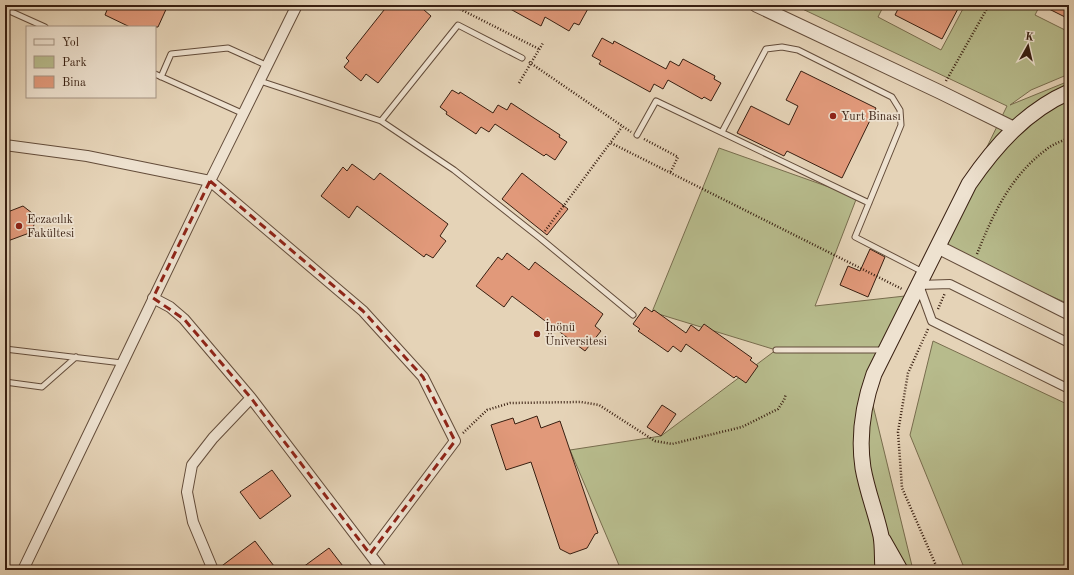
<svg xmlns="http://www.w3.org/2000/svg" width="1074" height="575" font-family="'Old Standard TT',serif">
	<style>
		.green { fill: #b7bb8c; stroke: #786d4e }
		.building { fill: #e1997a; stroke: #381f11 }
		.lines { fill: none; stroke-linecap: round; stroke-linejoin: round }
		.service-casing { stroke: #634c3a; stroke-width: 7 }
		.pedestrian-casing { stroke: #634c3a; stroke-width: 10 }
		.minor-casing { stroke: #634c3a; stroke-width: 12 }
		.tertiary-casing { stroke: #634c3a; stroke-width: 15 }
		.secondary-casing { stroke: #381f11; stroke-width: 17 }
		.path { stroke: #381f11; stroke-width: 2.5; stroke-dasharray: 1 2; stroke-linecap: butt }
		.service { stroke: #eee2d0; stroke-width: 5 }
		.pedestrian { stroke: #eee2d0; stroke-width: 8 }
		.minor { stroke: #eee2d0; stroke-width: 10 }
		.tertiary { stroke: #eee2d0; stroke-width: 13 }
		.secondary { stroke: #eee2d0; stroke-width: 15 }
		.marked { fill: none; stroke: #8f2418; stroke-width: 3; stroke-dasharray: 8 5; stroke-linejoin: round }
		.poi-dot { fill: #8f2418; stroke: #eee2d0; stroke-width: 1.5 }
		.labels { text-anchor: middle; stroke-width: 3.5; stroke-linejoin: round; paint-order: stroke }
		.poi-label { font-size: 12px; fill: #381f11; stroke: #eee2d0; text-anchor: start }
	</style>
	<rect width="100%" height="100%" fill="#e5d3b7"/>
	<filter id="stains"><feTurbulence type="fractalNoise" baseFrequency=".005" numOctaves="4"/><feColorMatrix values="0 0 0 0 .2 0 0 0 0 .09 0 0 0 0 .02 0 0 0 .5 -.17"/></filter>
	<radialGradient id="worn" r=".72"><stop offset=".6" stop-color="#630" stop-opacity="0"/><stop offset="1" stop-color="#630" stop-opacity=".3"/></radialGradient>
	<!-- green -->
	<path class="green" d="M794,5h90l-6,12 63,33 24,-45h75l-5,10 34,17v42l-38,16 -21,15 59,-24v223l-131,-57 69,-141z
		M719,148l138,49 -42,109 99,-11 -45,94 44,181h-292l-51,-120 91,-14 115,-86 -124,-38z
		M933,341l136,64v165h-104l-55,-135z"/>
	<!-- building -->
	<path class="building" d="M109,5h59l-10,22h-28l-25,-12z
		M388,5h40l-4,5 7,6 -53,67 -12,-9 -5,7 -17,-14 5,-6 -3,-3z
		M503,5h87l-11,20 -5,-2 -5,8 -24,-14 -4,9z
		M900,5h60l-18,34 -47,-24z
		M1041,5h28v14z
		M602,38l11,6 1,-3 52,28 4,-8 9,5 4,-7 32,17 -1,3 7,4 -10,18 -7,-4 -2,2 -34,-19 -5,9 -9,-5 -4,8 -51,-28 2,-3 -9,-5z
		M801,71l75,37 -34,70 -55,-27 -3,5 -47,-23 14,-27 38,19 9,-19 -12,-6z
		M452,90l7,4 1,-2 33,21 5,-8 9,5 4,-7 49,32 -1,2 8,5 -12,18 -9,-6 -2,2 -49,-32 -6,8 -8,-5 -5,7 -30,-20 1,-2 -7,-5z
		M352,164l22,16 6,-7 68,51 -8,12 6,5 -13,17 -7,-4 -2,3 -67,-51 -8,12 -28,-22 22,-29 4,4z
		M522,173l46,36 -21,26 -45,-36z
		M23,206l9,7 3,8 -3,11 -27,10v-29z
		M870,249l15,8 -17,40 -28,-12 8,-19 12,5z
		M507,253l22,17 6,-8 68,52 -8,12 6,5 -16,20 -73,-55 -8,11 -28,-21 22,-29 4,3z
		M645,307l7,5 2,-2 32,23 5,-8 8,6 5,-7 48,34 -2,2 8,6 -12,17 -10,-7 -2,2 -48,-34 -5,8 -8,-6 -5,6 -30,-21 2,-2 -7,-5z
		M662,405l14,9 -15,22 -14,-9z
		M537,416l4,12 19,-7 38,112 -3,1 -8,14 -17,6 -10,-5 -29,-87 -25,8 -15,-45 22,-7 2,6z
		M272,470l19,26 -31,23 -20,-27z
		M255,541l22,29h-58v-2z
		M329,548l17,22h-47z"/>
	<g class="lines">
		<!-- service casing -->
		<g class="service-casing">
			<path id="service" d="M5,9l40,18
				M155,74l89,40
				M161,77l10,-23 57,-6 40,18
				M260,81l121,40 73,49 86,68 93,77
				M381,121l77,-96 64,33
				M722,132l44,-83 16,-2 16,3 94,47 8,13 1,15 -46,112 68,35
				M637,135l19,-34 213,102
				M5,349l117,14
				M776,350h107
				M5,382l37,5 34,-30"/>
		</g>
		<!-- pedestrian casing -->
		<g class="pedestrian-casing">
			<path id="pedestrian" d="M1069,343l-119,-59 -31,1 13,36 137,68"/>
		</g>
		<!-- minor casing -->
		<g class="minor-casing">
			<path id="minor" d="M5,145l82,11 123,25 153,130 60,66 32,64 -85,113
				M153,298l17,9 14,12 67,79 131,172
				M23,570l187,-389 87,-176
				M213,570l-20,-48 -6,-30 5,-27 21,-27 38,-40"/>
		</g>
		<!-- tertiary casing -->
		<g class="tertiary-casing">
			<path id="tertiary" d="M756,5l184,87 75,37
				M938,247l131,66"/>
		</g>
		<!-- secondary casing -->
		<g class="secondary-casing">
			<path id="secondary" d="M883,540l17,30
				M883,570c-1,-11 0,-23 -2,-34 -5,-23 -14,-45 -18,-68 -5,-33 0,-63 11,-94l95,-190c26,-38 57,-73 100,-92"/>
		</g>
		<!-- path -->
		<path class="path" d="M460,9l79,40
			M529,62l102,70
			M946,81l43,-76
			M519,83l24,-40
			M644,139l34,18 -8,16
			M611,143l291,146
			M545,231l77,-104
			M977,254c16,-40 34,-79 70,-105 6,-5 15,-8 22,-11
			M938,309l7,-16
			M928,329l-20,44 -10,59 4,56 36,82
			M463,433l24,-23 23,-7 71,-1 18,3 56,36 17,3 70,-17 36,-18 6,-9 2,-6"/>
		<!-- service -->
		<use href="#service" class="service"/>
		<!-- pedestrian -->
		<use href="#pedestrian" class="pedestrian"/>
		<!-- minor -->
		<use href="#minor" class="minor"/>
		<!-- tertiary -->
		<use href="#tertiary" class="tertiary"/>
		<!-- secondary -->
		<use href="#secondary" class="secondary"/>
	</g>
	<!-- marked area -->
	<path class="marked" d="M210,181l153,130 60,66 32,64 -85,113 -119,-156 -67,-79 -31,-21z"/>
	<!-- markers -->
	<g class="poi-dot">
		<circle cx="833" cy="116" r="4"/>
		<circle cx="19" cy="226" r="4"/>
		<circle cx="537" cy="334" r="4"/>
	</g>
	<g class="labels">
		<!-- poi labels -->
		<g class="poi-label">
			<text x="841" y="120">Yurt Binası</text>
			<text x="27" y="223">Eczacılık<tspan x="27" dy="14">Fakültesi</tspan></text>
			<text x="545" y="331">İnönü<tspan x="545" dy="14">Üniversitesi</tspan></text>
		</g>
	</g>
	<!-- margin -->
	<rect width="1074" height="575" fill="none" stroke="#e5d3b7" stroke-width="20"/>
	<rect x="6" y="6" width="1062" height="563" fill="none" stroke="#381f11" stroke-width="2"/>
	<rect x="10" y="10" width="1054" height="555" fill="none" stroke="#381f11"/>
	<!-- legend -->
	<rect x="26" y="26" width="130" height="72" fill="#eee2d0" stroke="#a59484"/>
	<rect x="34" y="39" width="20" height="6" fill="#eee2d0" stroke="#a59484"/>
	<text x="62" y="46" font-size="12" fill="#381f11">Yol</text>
	<rect x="34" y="56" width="20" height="12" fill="#b7bb8c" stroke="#a59484"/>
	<text x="62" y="66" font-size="12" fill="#381f11">Park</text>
	<rect x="34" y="76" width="20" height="12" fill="#e1997a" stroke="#a59484"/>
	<text x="62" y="86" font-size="12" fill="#381f11">Bina</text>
	<!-- north arrow -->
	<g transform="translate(1028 46) rotate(8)" stroke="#eee2d0" stroke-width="3" paint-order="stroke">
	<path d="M0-3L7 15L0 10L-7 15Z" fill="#381f11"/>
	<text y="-6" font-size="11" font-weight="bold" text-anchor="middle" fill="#381f11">K</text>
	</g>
	<rect width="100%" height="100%" filter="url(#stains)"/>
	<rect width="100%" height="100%" fill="url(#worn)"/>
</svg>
